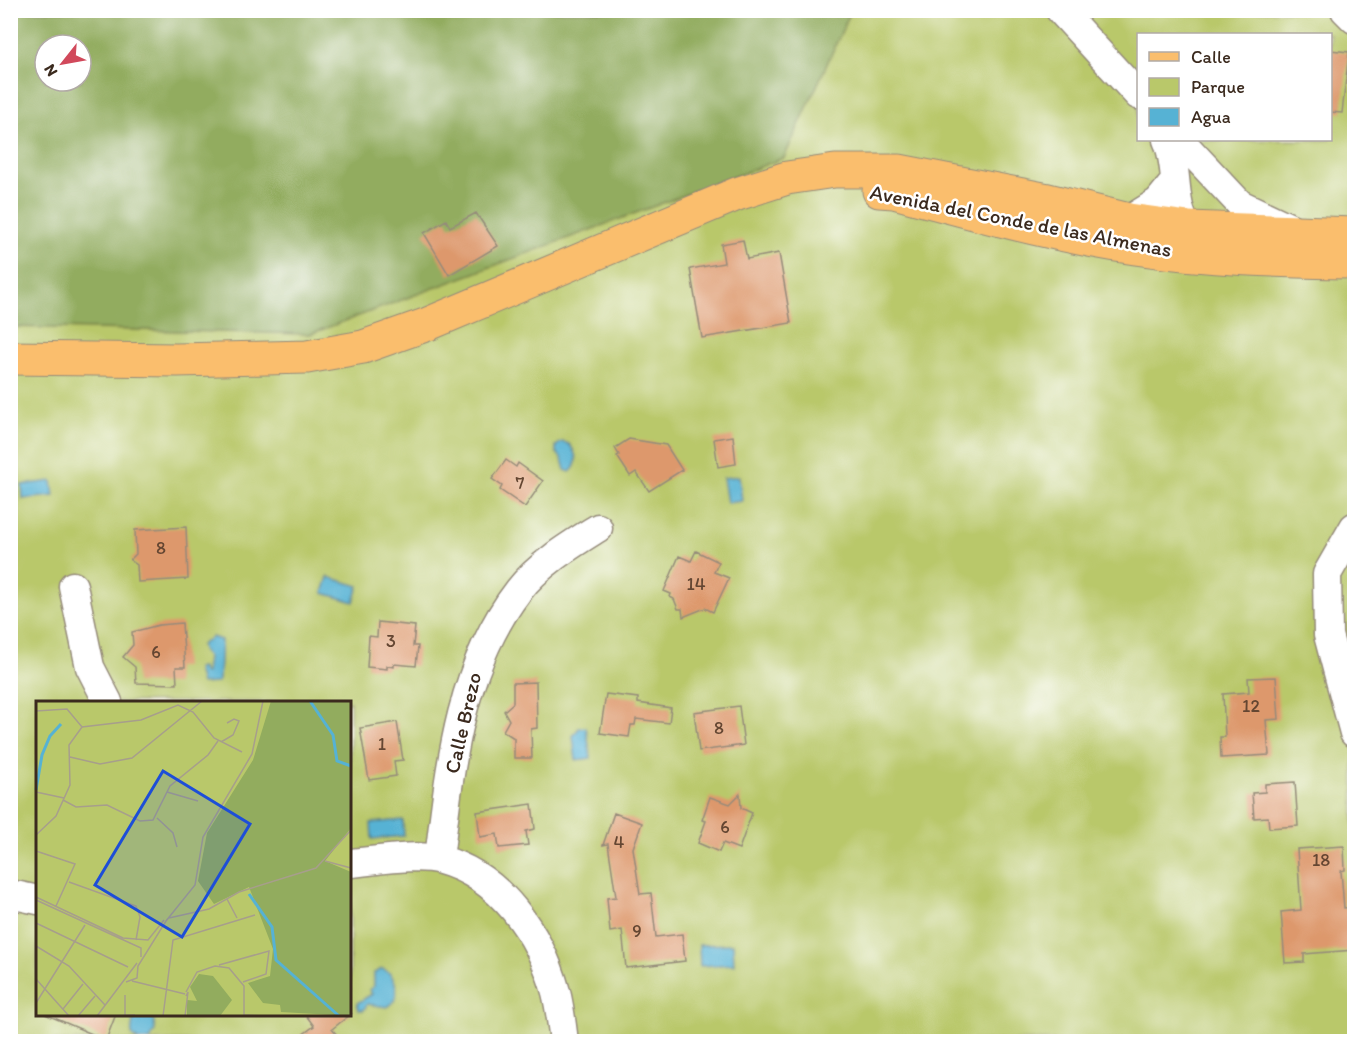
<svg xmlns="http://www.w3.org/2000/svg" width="1365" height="1052" font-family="Itim,sans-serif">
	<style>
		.green { fill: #b9c86a; stroke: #7a7944; stroke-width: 1.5; fill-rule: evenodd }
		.forest { fill: #92ac5e; stroke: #666b3e; stroke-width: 1.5; fill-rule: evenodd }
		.water { fill: #56b2d4; stroke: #486e79; stroke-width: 1.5 }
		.building { fill: #dd986c }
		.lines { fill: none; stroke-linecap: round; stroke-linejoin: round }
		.minor-casing { stroke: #958b7a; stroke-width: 31 }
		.major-casing { stroke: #958b7a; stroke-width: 35 }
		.minor { stroke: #fff; stroke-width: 28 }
		.major { stroke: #fabe6d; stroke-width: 33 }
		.labels { text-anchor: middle; stroke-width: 5; stroke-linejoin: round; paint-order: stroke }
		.number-label { font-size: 18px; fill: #644632 }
		.street-label { font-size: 21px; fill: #3b2a1e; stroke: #fff }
		.inset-river { fill: none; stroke: #56b2d4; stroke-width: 3 }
		.inset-road { fill: none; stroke: #a79e8c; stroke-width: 1.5 }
		.view { fill: #1d4ed8; fill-opacity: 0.15; stroke: #1d4ed8; stroke-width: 3 }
		.inset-edge { fill: none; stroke: #3b2a1e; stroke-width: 3 }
	</style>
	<rect width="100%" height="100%" fill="#fff"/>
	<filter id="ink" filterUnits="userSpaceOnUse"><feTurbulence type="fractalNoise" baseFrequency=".0167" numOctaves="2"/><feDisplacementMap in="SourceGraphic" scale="12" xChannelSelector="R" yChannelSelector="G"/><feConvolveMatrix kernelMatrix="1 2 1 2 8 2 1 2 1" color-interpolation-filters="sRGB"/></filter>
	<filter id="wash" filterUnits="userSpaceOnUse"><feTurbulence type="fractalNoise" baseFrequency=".008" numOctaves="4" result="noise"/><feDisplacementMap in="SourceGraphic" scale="24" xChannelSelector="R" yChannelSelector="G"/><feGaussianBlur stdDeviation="1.35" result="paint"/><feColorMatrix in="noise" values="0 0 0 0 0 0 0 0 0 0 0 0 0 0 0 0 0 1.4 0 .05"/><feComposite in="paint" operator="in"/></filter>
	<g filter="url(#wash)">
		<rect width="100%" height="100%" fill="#efecd6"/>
		<!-- green -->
		<path class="green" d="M10,11h1344v1030h-1343zM1138,34h192v106h-192zM45,45h36v36h-36zM38,702h312v312h-312z"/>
		<!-- forest -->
		<path class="forest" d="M11,11h840l-67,147 -474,176 -299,-7zM45,45h36v36h-36z"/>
		<!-- water -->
		<path class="water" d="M562,442l7,2c7,8 11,20 1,28l-5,-2 -3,-11 -6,-7v-6z
			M739,476l3,25 -15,2 -4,-25z
			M52,481l2,15 -31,3 -1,-14z
			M328,577l31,9 -5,16 -31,-9z
			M212,637l9,3 -2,40 -3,3 -15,1 -4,-15 5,-1 1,5h3l2,-16 -5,-5 -2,-7z
			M586,727l5,31 -15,2 -3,-24 6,-8z
			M403,820l1,16 -32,3 -1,-16z
			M733,944l1,20 -34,2 -1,-21z
			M382,969c15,4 21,31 5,38l-20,-3 -3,6h-5l-2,-7 15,-9 -3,-4 5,-4v-13z
			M133,1015h20l2,15 -5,10 -10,1c-15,-6 -5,-15 -7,-26z"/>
		<g id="blocks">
			<!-- building -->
			<path class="building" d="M1330,50l19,2 -7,61 -12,-1z
				M476,213l22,33 -49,29 -25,-42 22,-13 4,7z
				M743,240l4,19 32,-6 12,70 -89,15 -12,-69 34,-6 -3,-19z
				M733,436l3,28 -18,3 -4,-28z
				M629,439l37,6 16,25 -33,21 -13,-19 -6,4 -13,-20 2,-1 -4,-7z
				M506,460l10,7 2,-4 25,18 -18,26 -25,-17 2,-4 -10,-7z
				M186,527l2,52 -50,3 -1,-17 -7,-5 6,-6 -1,-24z
				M696,551l23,11 -5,10 15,6 -16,34 -8,-4 -22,9 -1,-8h-4l-4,-10 -4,-2 1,-3 -7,-3 15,-35 12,5z
				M378,622l37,4 -2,20h5l-2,20 -22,-2v3l-7,-1v3l-20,-2 2,-31 8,1z
				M182,623l3,44h-9l1,17 -41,-1 -1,-16 -12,-10 10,-12 -1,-13 27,-7z
				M1276,677l3,42 -13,1 3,35 -48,3 -1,-21h5l-2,-43 26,-2 -1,-14z
				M536,682l1,46 -6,1 1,29h-18v-20l-11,-7 6,-11 -5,-9 9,-8v-20z
				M606,694l32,4v5l33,5 -2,15 -33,-4 -1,6h-4l-2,12 -29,-4z
				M739,706l5,39 -45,6 -5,-39z
				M397,722l6,38 -9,1 2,15 -27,4 -9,-52z
				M1295,782l3,44 -29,2 -1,-11 -14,1 -2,-25 13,-1v-8z
				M740,794l1,14 11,5 -13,36 -16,-6 -4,9 -21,-9 8,-22 -4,-1 8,-23 20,7z
				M532,804l3,25 -9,2 2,14 -29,3 -2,-14 -17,3 -3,-25z
				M614,813l28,10 -9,25 7,46 11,-1 5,44 26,-3 3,27 -59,7 -4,-38 -12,2 -3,-34 9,-1 -8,-53 -5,1z
				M1344,846l1,24 -4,1 3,37 10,-1v43l-50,4v8l-19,1 -4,-51 20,-2 -4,-61z
				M45,1014h71l-10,26z
				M305,1014h46l-19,15 10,12h-48l20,-15z"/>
		</g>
	</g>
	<g filter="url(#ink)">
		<use href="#blocks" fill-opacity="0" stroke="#958b7a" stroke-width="1.5"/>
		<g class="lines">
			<!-- minor casing -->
			<g class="minor-casing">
				<path id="minor" d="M1060,10l78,85
					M1345,10l9,9
					M1167,140c12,23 4,69 22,88 3,4 12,7 16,10
					M1180,140l60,64 57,27
					M1129,220l29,-18 17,-21
					M1354,527l-27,47 1,61 26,98
					M73,586l17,81 18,35
					M439,859c11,-93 21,-193 80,-269 20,-26 52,-45 79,-62
					M350,863c25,-2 67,-10 91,-3 59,16 99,74 115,132 4,16 6,33 8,50
					M10,894l28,6"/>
			</g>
			<!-- major casing -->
			<g class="major-casing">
				<path id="major" d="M879,191l15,1c80,21 160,44 241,56 73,11 146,13 219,14
					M10,358l167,2 130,-3 56,-10 65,-23 309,-130 50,-16 48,-7h64l149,29 81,20 59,8 166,6"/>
			</g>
			<!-- minor -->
			<use href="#minor" class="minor"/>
			<!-- major -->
			<use href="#major" class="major"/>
		</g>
	</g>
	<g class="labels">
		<!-- number labels -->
		<g class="number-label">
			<text x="520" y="489">7</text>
			<text x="161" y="554">8</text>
			<text x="696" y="590">14</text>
			<text x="391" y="647">3</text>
			<text x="156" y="658">6</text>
			<text x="1251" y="712">12</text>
			<text x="719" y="734">8</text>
			<text x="382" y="750">1</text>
			<text x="725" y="833">6</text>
			<text x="619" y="848">4</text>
			<text x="1321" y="866">18</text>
			<text x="637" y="937">9</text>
		</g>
		<!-- street labels -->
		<g class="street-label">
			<text transform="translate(1021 221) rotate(11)" y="7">Avenida del Conde de las Almenas</text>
			<text transform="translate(463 723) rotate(-77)" y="7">Calle Brezo</text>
		</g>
	</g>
	<!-- overview -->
	<g transform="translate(36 701)">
		<rect width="315" height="315" fill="#efecd6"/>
		<path d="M0,0h315v315h-315z" fill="#b9c86a"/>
		<path d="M235,0h80v127l-26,33 26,11v144l-70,-4 -1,-7 -17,-2 -15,-20 22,-7 3,-27 -24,-62 -35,17 -16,-23 9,-48 46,-73zM163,273l14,2 19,24 -12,16h-33v-16l10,1 -7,-14z" fill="#92ac5e"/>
		<path class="inset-river" d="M274,0l23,34 4,26 14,5M0,89l6,-35 8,-19 11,-12M213,193l23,33 4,33 63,56"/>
		<path class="inset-road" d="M0,10l31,-2 15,18M185,41l12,-7 6,-14 -5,-2 -7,4M34,56l30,7 32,-6 70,-57M0,91l28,6M131,91l31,9M27,99l13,7 31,-2 33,16 13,-1 17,-34 38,-31 10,-14M121,117l16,15 4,14M0,134l20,-19 14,-31 -1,-40 13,-18 59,-7 37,-15 15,7 21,26 28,14M0,150l39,13 -19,42M289,160l26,7M33,181l67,24 4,11 -4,23M0,196l87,41 25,2 16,-20M191,198l10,19M0,199l105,48v9M133,217l40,-9 30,-17 77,-24 35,-38M0,222l92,44M0,245l33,20 36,39M183,264l50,-14 -3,23 -23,8M0,278l33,37M96,280l53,13M90,281l11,-4 1,-12 28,-45 29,-36 8,-48 49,-83 11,-53M150,291l11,-20 18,-6 14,2 15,18v30M89,294v20M0,302l49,-78M27,308l20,-25M208,314l19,1M42,315l17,-20M61,315l40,-53M74,315l25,-1M127,315l10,-76 82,-25M149,315l3,-24 -2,4"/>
		<path class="view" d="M127,70l87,53 -68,113 -87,-52z"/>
		<rect width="315" height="315" class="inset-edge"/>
	</g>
	<!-- margin -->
	<rect width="1365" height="1052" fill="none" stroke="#fff" stroke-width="36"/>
	<!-- legend -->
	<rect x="1137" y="33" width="195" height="108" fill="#ffffff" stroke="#b1aaa5" stroke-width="1.5"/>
	<rect x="1149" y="52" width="30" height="9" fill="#fabe6d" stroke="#b1aaa5" stroke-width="1.5"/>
	<text x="1191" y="63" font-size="18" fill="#3b2a1e">Calle</text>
	<rect x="1149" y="78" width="30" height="18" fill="#b9c86a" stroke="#b1aaa5" stroke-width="1.5"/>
	<text x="1191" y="93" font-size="18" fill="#3b2a1e">Parque</text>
	<rect x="1149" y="108" width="30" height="18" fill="#56b2d4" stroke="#b1aaa5" stroke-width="1.5"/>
	<text x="1191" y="123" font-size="18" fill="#3b2a1e">Agua</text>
	<!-- north arrow -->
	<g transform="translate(63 63) rotate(239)"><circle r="28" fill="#ffffff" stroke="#b1aaa5" stroke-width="1.5"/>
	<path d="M0-4.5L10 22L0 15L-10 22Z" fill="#d1495b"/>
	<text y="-9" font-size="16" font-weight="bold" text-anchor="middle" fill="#3b2a1e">N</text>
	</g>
</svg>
